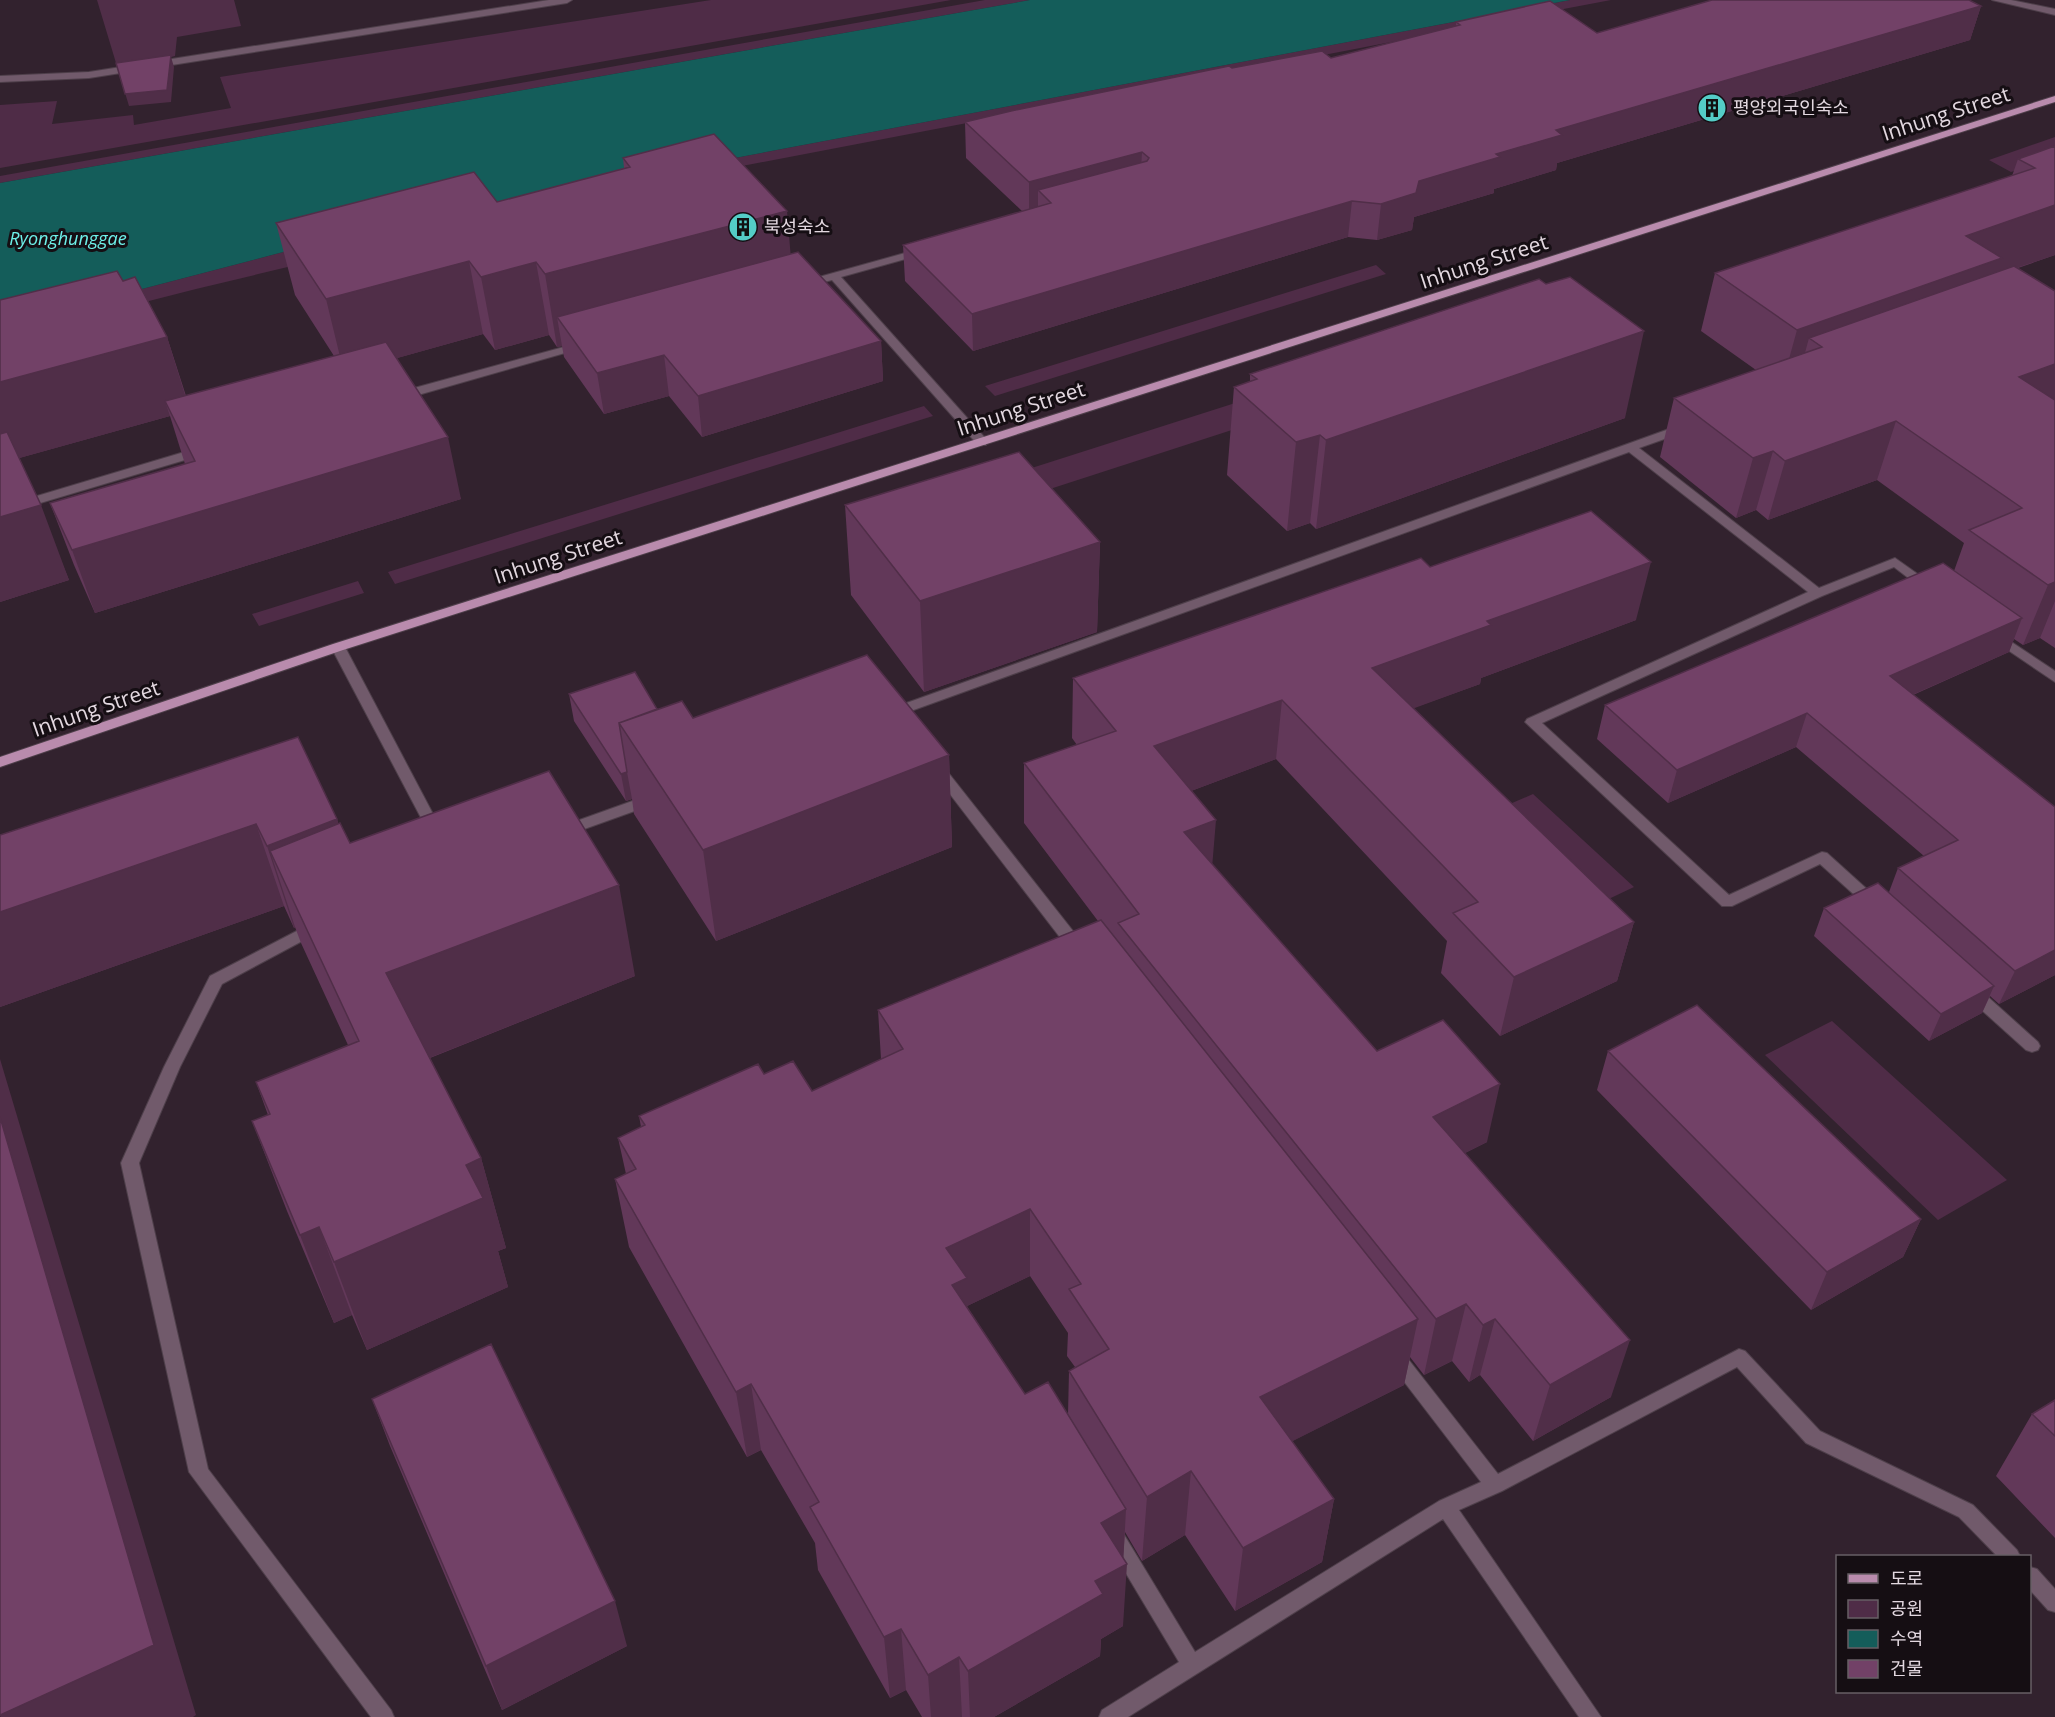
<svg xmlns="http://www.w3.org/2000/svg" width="2055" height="1717" font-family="'Open Sans','Noto Sans KR',sans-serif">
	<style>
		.green { fill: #4f2c47 }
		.water { fill: #145d5a }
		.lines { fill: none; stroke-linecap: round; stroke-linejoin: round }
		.minor-casing { stroke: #4e3f4a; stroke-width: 2 }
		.major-casing { stroke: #4e3f4a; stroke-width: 2 }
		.minor { fill: #715a6b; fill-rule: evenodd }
		.major { fill: #b98bad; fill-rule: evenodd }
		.wall { fill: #623859; fill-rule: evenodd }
		.shaded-wall { fill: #502e48 }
		.building { fill: #724167; stroke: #502e48; stroke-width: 1.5 }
		.labels { text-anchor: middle; stroke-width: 6; stroke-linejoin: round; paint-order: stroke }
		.far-poi-label { font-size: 18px; fill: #e3d8e0; stroke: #150e13; text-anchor: start }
		.far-water-label { font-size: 18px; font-style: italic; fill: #6ef0e9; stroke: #150e13 }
		.street-label { font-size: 21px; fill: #e3d8e0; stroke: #150e13 }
	</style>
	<rect width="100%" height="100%" fill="#32222e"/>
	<!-- green -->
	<path class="green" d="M711,0h240l-951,168v-63l57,-4 -5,23 81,-9 1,10 97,-17 -11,-31z
		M985,0h45l-1030,183v-7z
		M1570,0h41l-895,171 -190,39 -330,79 -196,50v-13l291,-76 338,-72z
		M2055,137v20l-44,15 -22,-12z
		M1376,265l10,9 -391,122 -10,-10z
		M1526,310l23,17 -542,176 -19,-21z
		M924,406l9,10 -538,168 -7,-12z
		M358,581l6,12 -105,33 -7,-12z
		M1533,794l101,93 -38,18 -100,-95z
		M1832,1021l175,159 -69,40 -173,-165z"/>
	<!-- water -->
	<path class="water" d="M1030,0h540l-941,178 -338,72 -291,76v-143z"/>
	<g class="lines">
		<!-- minor casing -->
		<g class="minor-casing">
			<path id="minor" d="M549,0h23l-5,3 -478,75 -89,4v-6l89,-4z
				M1992,0h19l44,9v6z
				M923,248l4,1v4l-86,24 145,162v6h-8l-146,-165 -27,7 -6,-3 2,-2z
				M582,342l6,3 -2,2 -182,52h-8l-2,-3 2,-3z
				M1683,424l4,1v6l-48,17 180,140 76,-30 41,29 -2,3h-10l-30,-23 -72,29 -280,127 187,172 93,-43 5,1 52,47 3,4 -3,4h-10l-49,-44 -88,42h-10l-197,-184 2,-3 281,-127 -179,-140 -732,264h-10l-2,-3 2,-3z
				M201,447l4,1 2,3 -2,3 -205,61v-8z
				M1995,631l60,40v11l-65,-44 -2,-3z
				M338,643l7,4 98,186 -2,4h-10l-2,-4 -98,-186z
				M938,764l5,2 141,179 2,4 -2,4h-12l-139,-181 -2,-3z
				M652,794l5,1 2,4 -2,4 -95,34 -7,-5 2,-4z
				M316,921l5,2 3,4 -3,4 -99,53 -42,83 -41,96 69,306 183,241 3,7h-23l-182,-245 -68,-309 43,-96 46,-91z
				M1972,986l6,2 60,54 2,4 -2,4 -6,2 -6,-2 -60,-54 -2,-4 2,-4z
				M1395,1348l6,2 97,124 241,-125 6,2 75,80 153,74 44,45 3,6h-23l-38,-39 -153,-74 -69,-76 -235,124 -43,19 142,207h-22l-136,-198 -315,198h-29l3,-7 77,-48 -73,-122 -3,-6 3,-6 7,-3 7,3 75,124 244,-151 42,-19 -92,-120 -3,-6 3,-6z
				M2030,1567l7,2 18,20v23l-7,-2 -18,-20z"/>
		</g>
		<!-- major casing -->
		<g class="major-casing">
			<path id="major" d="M2055,96v6l-1712,548 -343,117v-10l333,-113z"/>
		</g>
		<!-- minor -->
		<use href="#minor" class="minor"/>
		<!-- major -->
		<use href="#major" class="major"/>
	</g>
	<!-- wall -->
	<path class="wall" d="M1981,6l-11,34 -413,123 -1,7 -62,19v4l-80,24 -2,13 -35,10 -29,-3 -375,114 -68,-70 -2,-36 119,-34 -56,-53 -1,-36 267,-54 99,-10 125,-32v-4l141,11z
		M2055,146v109l-37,13 37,23v357l-15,-10 -17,7 -9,-6 -5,13 -96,43 142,112v168l-56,29 -9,-8 -8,17 -53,28 -115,-105 10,-28 65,-16 9,-24 26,-12 -128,-109 -128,56 -71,-64 8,-34 349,-134 10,-28 -87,-63 -109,40 -12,-10 -20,8 -76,-61 14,-59 82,-28 -55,-39 14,-58 297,-97 6,-17z
		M623,158l167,96 91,87 2,40 -181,56 -33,-41 -65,18 -40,-57 -2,-11 -5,1 -8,-12 -54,15 -12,-16 -86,24 64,141 -366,114 -21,-48 -24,-62 135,-39 -15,-48 -151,42 50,122 -69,22v-302l123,-19 44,56 19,59 148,-40 -39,-61 -19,-72 221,-21 127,-34z
		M1250,374l375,44 -309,111 -6,-6 -23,8 -60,-56 7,-88 16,-5z
		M845,505l255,37 -3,90 -173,60 -73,-97z
		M1430,567l206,53 -155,58 -1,6 -67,24 221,214 -17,59 -117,55 -59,-63 6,-32 -171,-182 -85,32 21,73 165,187 110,91 -22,11 146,244 -78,44 -53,-66 -11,7 -17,-21 -28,14 -14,-18 -6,28 -112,56 42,58 -12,63 -87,49 -50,-76 -43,26 -17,-29 -2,26v68l-22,13 -1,17 -106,61h-72l-16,-27 -16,8 -72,-128 -3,-27 -54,-93 -14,7 -118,-210 -14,-68 11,-5 -8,-36 23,-11 -2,-11 125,-42 48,17 69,-32 -3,-49 220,-89 -74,-98v-60l53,-18 -5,-7 1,-60zM1030,1276l38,57 -1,23 8,11 -6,4 -1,43 -43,-20 -57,-86 -1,-2z
		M569,694l88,15 36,9 256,37 3,92 -236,94 -82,-127 -2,-15 -6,2 -52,-80z
		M337,819l1,4 12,20 285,133 -205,82 51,100 25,90 -8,3 10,36 -141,63 -15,-35 -18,8 -47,-112 -35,-90 16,-6 -12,-33 92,-37 -47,-102 -6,-16 -1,1 -10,-22 -284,101v-172z
		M1608,1051l313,168 -18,38 -92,53 -214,-220z
		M372,1399l255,247 -125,64 -112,-264z
		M2055,1400v138l-59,-62 36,-62z"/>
	<!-- shaded-wall -->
	<path class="shaded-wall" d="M97,0h137l7,26 -64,11 -2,19 -4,1 3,10 -3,35 -42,4z
		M1981,6l-11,34 -413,123 -1,7 -62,19v4l-80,24 -2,13 -35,10 4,-36 38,-23 77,-27 60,-24z
		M1142,152l-2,36 -102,2v26l-9,2v-36z
		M1352,201l-4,36 -375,114 -1,-37z
		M2055,205v50l-246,83 -12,44 -16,6 16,-58 169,-94z
		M787,211l6,72 -236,34 5,29 -5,1 -12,-73z
		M469,261l14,73 -139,39 -18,-74z
		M536,262l13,73 -54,15 -14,-73z
		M1644,331l-19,87 -309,111 10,-89z
		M167,337l23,74 -25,-10 5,15 -154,43 -16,46v-123z
		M881,341l2,40 -181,56 -4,-41z
		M664,355l5,41 -65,18 -7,-41z
		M2055,364v51l-36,-38z
		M1896,421l-19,59 -109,40 17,-59z
		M1320,435l-10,88 -23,8 9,-89z
		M448,437l13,62 -366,114 -23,-63z
		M1773,451l-17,59 -20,8 17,-60z
		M41,505l28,75 -69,22v-85z
		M1100,542l-3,90 -173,60 -4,-91z
		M1651,562l-15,58 -155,58 -1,6 -117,43 9,-59 115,-47z
		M2055,582v19l-15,37 -17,7 25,-60z
		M2022,618l-13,34 -131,58 12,-34z
		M1282,700l-6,59 -125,47 3,-60z
		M1807,713l-11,34 -128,56 9,-33z
		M949,755l3,92 -236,94 -13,-91z
		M627,772l5,27 -6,2 -5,-27z
		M337,819l24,81 -91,-49 25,76 -1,1 -27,-82z
		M1216,820l-5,60 -27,-48z
		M256,824l28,82 -284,101v-95z
		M619,885l16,91 -221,88 -28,-91z
		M1634,922l-17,59 -117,55 14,-59z
		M2055,950v25l-56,29 16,-33z
		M1994,986l-12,27 -53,28 12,-27z
		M0,1059l196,656 -3,2h-192l-1,-1z
		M1500,1084l-13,58 -66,33 12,-58z
		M481,1158l25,90 -8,3 10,36 -141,63 -33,-88 132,-97z
		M1030,1209v67l-63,30 2,39 -14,7 -9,-104z
		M1921,1219l-18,38 -92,53 16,-38z
		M319,1227l33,88 -18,8 -34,-88z
		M1466,1304l-14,57 -28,14 12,-56z
		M1418,1319l-14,66 -153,77 9,-65z
		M1495,1319l-15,56 -11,7 14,-57z
		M1630,1340l-19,57 -78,44 17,-56z
		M751,1384l10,66 -14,7 -11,-65z
		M1191,1471l-6,64 -43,26 5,-64z
		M1334,1499l-12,63 -87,49 8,-63z
		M1126,1509l-3,57 4,-2 -4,62 -22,13 -1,17 -106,61h-24l-2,-46 133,-148z
		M615,1601l12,45 -125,64 -16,-44z
		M901,1629l5,61 -16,8 -6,-61z
		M959,1657l3,60h-31l-3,-42z"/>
	<!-- building -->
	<path class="building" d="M1712,0h257l12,6 -425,124 6,5 -66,19 4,3 -81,24 -3,12 -35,11 -29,-3 -380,113 -69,-69 148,-42 -13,-13 109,-29 2,-3 -7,-6 -113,30 -64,-60 46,-11 218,-45 3,2 90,-17 9,7 129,-33 -4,-3 94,-21 47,32z
		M171,55l-4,35 -42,4 -9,-31z
		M714,134l73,77 -242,63 -9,-12 -55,15 -12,-16 -143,38 -50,-76 198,-51 23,30 133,-35 -7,-9z
		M2055,146v59l-89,31 36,22 -205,72 -82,-57 320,-105 -17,-9z
		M798,252l83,89 -183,55 -34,-41 -67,18 -40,-56z
		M2014,266l41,25v73l-36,13 36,23v182l-7,3 -79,-55 53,-22 -126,-87 -111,40 -12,-10 -20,7 -79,-60 148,-51 -13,-9z
		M117,271l6,10 12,-4 32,60 -167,45v-82z
		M1570,277l74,54 -318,109 -6,-5 -24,7 -62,-55 23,-8 -7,-5 289,-95 7,5z
		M386,342l62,95 -376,113 -22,-47 145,-42 -30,-60z
		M7,432l34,73 -41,12v-83z
		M1019,452l81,90 -180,59 -75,-96z
		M1591,511l60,51 -164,59 4,4 -119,43 262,254 -120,55 -61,-64 25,-11 -196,-202 -128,46 62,74 -32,12 193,219 66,-31 57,64 -67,33 197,223 -80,45 -55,-66 -12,6 -17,-21 -30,15 -318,-396 21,-9 -115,-151 92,-32 -43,-53 348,-120 9,9z
		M1943,563l79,55 -132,58 165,131v143l-40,21 -117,-103 60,-28 -151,-127 -130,57 -72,-65z
		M867,655l82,100 -246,95 -84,-127 63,-22 11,17z
		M635,672l22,37 -38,14 8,49 -6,2 -52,-80z
		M298,737l39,82 -70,27 -11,-22 -256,88v-77z
		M549,771l70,114 -233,88 95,185 -15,7 17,33 -149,64 -15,-35 -19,8 -48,-114 18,-7 -14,-32 103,-41 -89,-190 70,-28 10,20z
		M1878,883l116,103 -53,28 -117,-106z
		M1101,920l317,399 -158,78 74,102 -91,49 -52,-77 -44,26 -78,-126 40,-22 -40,-60 12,-5 -51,-75 -84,39 21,30 -15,7 73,109 23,-12 78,127 -25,14 26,41 -32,17 8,13 -135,77 -9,-14 -31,18 -27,-46 -17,8 -74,-130 9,-5 -68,-118 -15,8 -121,-213 21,-10 -18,-31 27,-13 -6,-9 119,-52 6,10 29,-13 19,30 91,-42 -25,-39z
		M1697,1005l224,214 -94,53 -219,-221z
		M0,1117l154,528 -154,70z
		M491,1344l124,257 -129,65 -114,-267z
		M2055,1400v36l-23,-22z"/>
	<!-- icons -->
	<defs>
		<g id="building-disc" transform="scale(1.5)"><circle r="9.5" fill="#54cdc7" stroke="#150e13"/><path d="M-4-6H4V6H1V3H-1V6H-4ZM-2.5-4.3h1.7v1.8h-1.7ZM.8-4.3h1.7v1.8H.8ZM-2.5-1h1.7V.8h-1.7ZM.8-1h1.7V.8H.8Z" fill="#111"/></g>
	</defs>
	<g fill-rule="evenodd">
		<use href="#building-disc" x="1712" y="108"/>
		<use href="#building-disc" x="743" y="227"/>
	</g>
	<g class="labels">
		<!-- far-poi labels -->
		<g class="far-poi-label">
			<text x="1733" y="114">평양외국인숙소</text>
			<text x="764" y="233">북성숙소</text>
		</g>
		<!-- far-water labels -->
		<g class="far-water-label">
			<text x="68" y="245">Ryonghunggae</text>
		</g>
		<!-- street labels -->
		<g class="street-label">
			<text transform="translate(1946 114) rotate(-18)" y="7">Inhung Street</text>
			<text transform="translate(1484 262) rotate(-18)" y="7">Inhung Street</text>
			<text transform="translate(1021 409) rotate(-18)" y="7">Inhung Street</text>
			<text transform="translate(558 557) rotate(-18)" y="7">Inhung Street</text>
			<text transform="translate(96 709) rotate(-19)" y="7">Inhung Street</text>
		</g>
	</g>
	<!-- legend -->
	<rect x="1836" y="1555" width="195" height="138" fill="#150e13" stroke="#675f65" stroke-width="1.5"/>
	<rect x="1848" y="1574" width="30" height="9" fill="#b98bad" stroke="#675f65" stroke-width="1.5"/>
	<text x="1890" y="1585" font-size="18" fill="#e3d8e0">도로</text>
	<rect x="1848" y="1600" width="30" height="18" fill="#4f2c47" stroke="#675f65" stroke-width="1.5"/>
	<text x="1890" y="1615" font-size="18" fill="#e3d8e0">공원</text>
	<rect x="1848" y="1630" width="30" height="18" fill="#145d5a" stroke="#675f65" stroke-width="1.5"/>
	<text x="1890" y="1645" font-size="18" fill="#e3d8e0">수역</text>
	<rect x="1848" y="1660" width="30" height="18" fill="#724167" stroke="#675f65" stroke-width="1.5"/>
	<text x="1890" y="1675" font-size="18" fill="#e3d8e0">건물</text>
</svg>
